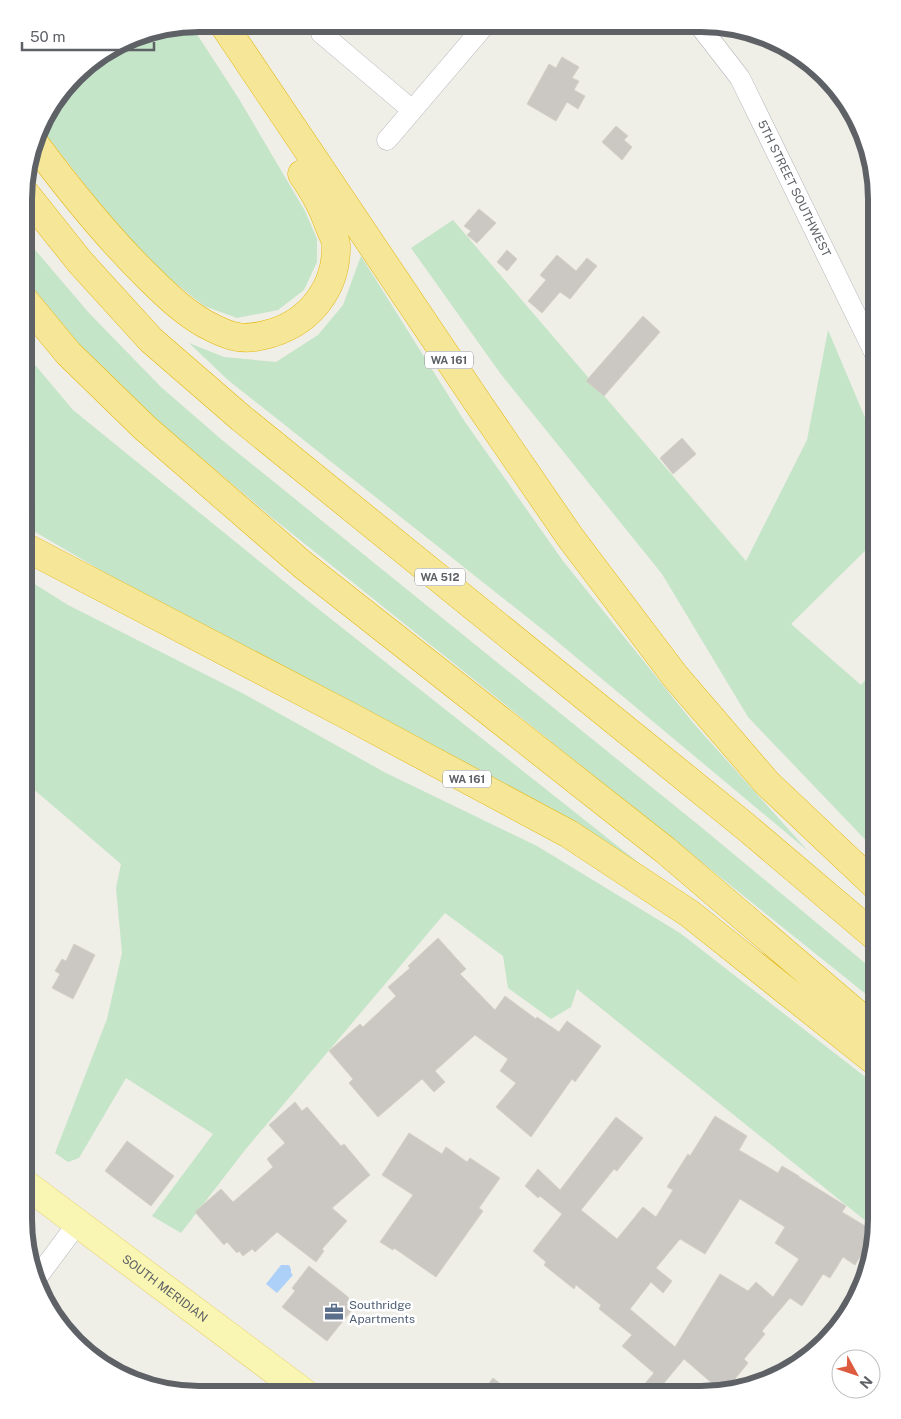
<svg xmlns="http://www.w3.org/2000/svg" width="901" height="1419" font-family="'Public Sans',sans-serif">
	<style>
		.green { fill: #c5e5c8 }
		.water { fill: #add0f9 }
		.building { fill: #cbc8c4; stroke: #d4d1c5; fill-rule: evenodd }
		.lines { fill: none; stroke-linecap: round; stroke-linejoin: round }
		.street-casing { stroke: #b4b6ba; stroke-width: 21 }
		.primary-casing { stroke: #e8d067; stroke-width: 29 }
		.highway-casing { stroke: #e5b711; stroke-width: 29 }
		.street { stroke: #fff; stroke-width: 20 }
		.primary { stroke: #f9f5b2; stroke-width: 28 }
		.highway { stroke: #f5e797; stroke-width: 28 }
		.labels { text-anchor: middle; stroke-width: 5; stroke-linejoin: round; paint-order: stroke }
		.shield { fill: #fff; stroke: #8e9094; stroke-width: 1 }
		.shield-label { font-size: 11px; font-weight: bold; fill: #5e6166 }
		.street-label { font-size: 12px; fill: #5e6166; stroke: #fff }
		.service-label { font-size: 12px; fill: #4e5e75; stroke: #fff; text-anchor: start }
		.rim { fill: none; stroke: #5e6166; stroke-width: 6 }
	</style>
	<rect width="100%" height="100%" fill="#efeee7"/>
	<!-- green -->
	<path class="green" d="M191,25l48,74 66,112 12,28v23l-13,28 -26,20 -41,8 -33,-12 -65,-52 -99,-127 2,-5 41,-54 50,-31z
		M453,220l293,341 61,-121 21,-110 49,116v93l-86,85 70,61 16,-19v186l-129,-135 -86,-143 -162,-201 -89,-125z
		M25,238l64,75 72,74 61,53 479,387 176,146v30l-607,-487 -106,-90 -74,-69 -65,-78z
		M361,256l104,166 98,139 132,164 113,126 -261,-218 -319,-253 -39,-37 35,14 52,5 42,-27 25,-30z
		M25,353l48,57 234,190 361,286 -542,-301 -101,-59z
		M25,578l43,27 176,89 142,79 151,73 143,87 197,153v144l-300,-241 -6,18 -20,12 -43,-31 -5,-32 -58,-43 -200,237 -64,83 -29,-17 61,-82 -87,-56 -47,80 -11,4 -13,-9 52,-134 15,-66 -6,-65 5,-24 -97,-83z"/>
	<!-- water -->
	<path class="water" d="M281,1265h8l2,4v4l2,2 -16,18 -11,-9z"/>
	<!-- building -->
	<path class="building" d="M562,57l17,10 -7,11 7,3 -5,9 11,6 -7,13 -11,-7 -11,19 -29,-17 22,-40 7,4z
		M616,126l12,10 -4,4 8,7 -10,13 -20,-18z
		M479,209l17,14 -19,20 -10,-8 4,-4 -7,-5z
		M507,250l10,9 -10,12 -10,-9z
		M557,255l19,16 11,-13 10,8 -27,33 -10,-7 -18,21 -14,-12 18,-21 -6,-5z
		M643,316l17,16 -56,64 -18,-15z
		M682,438l14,16 -23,20 -13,-16z
		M438,938l28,31 -6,5 35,36 10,-14 31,23 1,-2 22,15 8,-11 34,25 -26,36 -3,-3 -41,58 -35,-30 20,-24 -16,-12 8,-12 -33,-24 -40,36 10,11 -11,10 -12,-13 -44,38 -29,-34 4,-4 -24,-28 31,-27 3,3 33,-31 -8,-9 22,-19 -2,-2z
		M74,944l21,11 -22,44 -21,-11 8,-14 -5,-3 7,-12 4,2z
		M295,1102l7,9 5,-4 34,39 3,-2 26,31 -38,33 15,13 -25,28 2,2 -8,11 -39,-30 -22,20 -3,-3 -9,7 -4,-5 -2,2 -10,-11 -3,3 -29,-33 26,-23 12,13 40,-35 -6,-8 18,-16 -16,-18z
		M715,1116l32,20 -8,14 39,23 4,-7 17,10v1l47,29 -4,6 33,20 -20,33 -12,-8 -13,21 -7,-4 -21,32 -12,-8 -28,33 3,3 -21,25 4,4 -23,28h-4l-37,-32 -30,36h-19l19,-22 -32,-27 10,-11 -33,-26 2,-4 -25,-20 -2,4 -30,-24 2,-3 -13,-11 29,-37 -22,-18 -2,2 -13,-12 13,-17 22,21 56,-73 27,21 -26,33 -3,-2 -33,41 36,29 26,-32 13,10 17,-27 -6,-3 21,-33 2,2zM740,1199l45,28 -10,16 24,16 -26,38 -17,-15 -8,9 -28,-17 -45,73 -45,-38 21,-27 12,11 9,-12 -16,-13 24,-29 25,15z
		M409,1133l33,21 4,-7 21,15 3,-4 30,20 -21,30 4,3 -47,66 -42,-29 -1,2 -13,-8 33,-47 -31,-20z
		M127,1141l47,35 -23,30 -46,-35z
		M309,1266l39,31 3,14 -24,30 -45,-34 13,-16 -3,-3z
		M493,1378l22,17h-35z"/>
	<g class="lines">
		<!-- street casing -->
		<g class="street-casing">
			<g id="street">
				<path id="s1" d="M699,25l41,53 137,280"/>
				<path d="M321,33l91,77"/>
				<path d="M387,140l98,-115"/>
				<path d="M36,1279l41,-55"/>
			</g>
		</g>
		<!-- primary casing -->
		<g class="primary-casing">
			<g id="primary">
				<path id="s2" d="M24,1183l282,211"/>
			</g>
		</g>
		<!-- highway casing -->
		<g class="highway-casing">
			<path id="highway" d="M223,24l257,382 90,131 105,139 92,107 110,104
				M35,144c35,47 71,92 113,133 19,19 41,40 65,51 8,4 17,8 25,9 12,2 23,-1 34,-4 39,-12 65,-46 64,-88 0,-5 -4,-12 -6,-17 -8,-22 -15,-35 -28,-54
				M25,193l55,69 71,78 90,78 505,409 131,111
				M25,301l43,52 77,75 158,137 362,285 212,181
				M25,547l324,169 220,118 121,80 187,149"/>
		</g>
		<!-- street -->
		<use href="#street" class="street"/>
		<!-- primary -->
		<use href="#primary" class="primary"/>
		<!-- highway -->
		<use href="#highway" class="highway"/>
	</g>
	<!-- icons -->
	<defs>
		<g id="office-bare" transform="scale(1.5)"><path d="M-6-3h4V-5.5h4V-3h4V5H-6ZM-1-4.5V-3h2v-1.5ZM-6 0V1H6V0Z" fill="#5c6f8a" stroke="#fff" stroke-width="2.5" paint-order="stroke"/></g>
	</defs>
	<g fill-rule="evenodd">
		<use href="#office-bare" x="334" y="1312"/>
	</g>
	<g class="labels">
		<!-- shield labels -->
		<g class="shield">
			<rect x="425" y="351.5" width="48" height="17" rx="4"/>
			<rect x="415" y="568.5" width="50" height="17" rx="4"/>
			<rect x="443" y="770.5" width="48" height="17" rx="4"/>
		</g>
		<g class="shield-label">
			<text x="449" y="364">WA 161</text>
			<text x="440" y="581">WA 512</text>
			<text x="467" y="783">WA 161</text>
		</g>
		<!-- street labels -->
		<g class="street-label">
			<text dy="4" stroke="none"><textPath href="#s1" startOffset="190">5TH STREET SOUTHWEST</textPath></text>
			<text dy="4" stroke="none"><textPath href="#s2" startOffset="176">SOUTH MERIDIAN</textPath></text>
		</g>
		<!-- service labels -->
		<g class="service-label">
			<text x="349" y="1309">Southridge<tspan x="349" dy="14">Apartments</tspan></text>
		</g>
	</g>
	<!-- crop -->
	<path d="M0 0H901V1419H0ZM199 32H701A167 167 0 0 1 868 199V1219A167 167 0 0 1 701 1386H199A167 167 0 0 1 32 1219V199A167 167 0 0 1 199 32Z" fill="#fff" fill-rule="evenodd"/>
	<path class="rim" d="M199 32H701A167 167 0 0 1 868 199V1219A167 167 0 0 1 701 1386H199A167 167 0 0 1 32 1219V199A167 167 0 0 1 199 32Z"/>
	<!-- north arrow -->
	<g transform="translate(856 1374) rotate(130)"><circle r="24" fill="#ffffff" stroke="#bfc0c2"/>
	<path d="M0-4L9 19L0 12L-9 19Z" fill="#dd5b3f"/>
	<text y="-8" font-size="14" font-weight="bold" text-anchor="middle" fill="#5e6166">N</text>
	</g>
	<!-- scale -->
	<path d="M22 42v8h132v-8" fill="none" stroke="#5e6166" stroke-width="2.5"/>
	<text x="30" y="42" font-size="15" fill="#5e6166" stroke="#ffffff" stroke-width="4" paint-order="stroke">50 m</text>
</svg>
